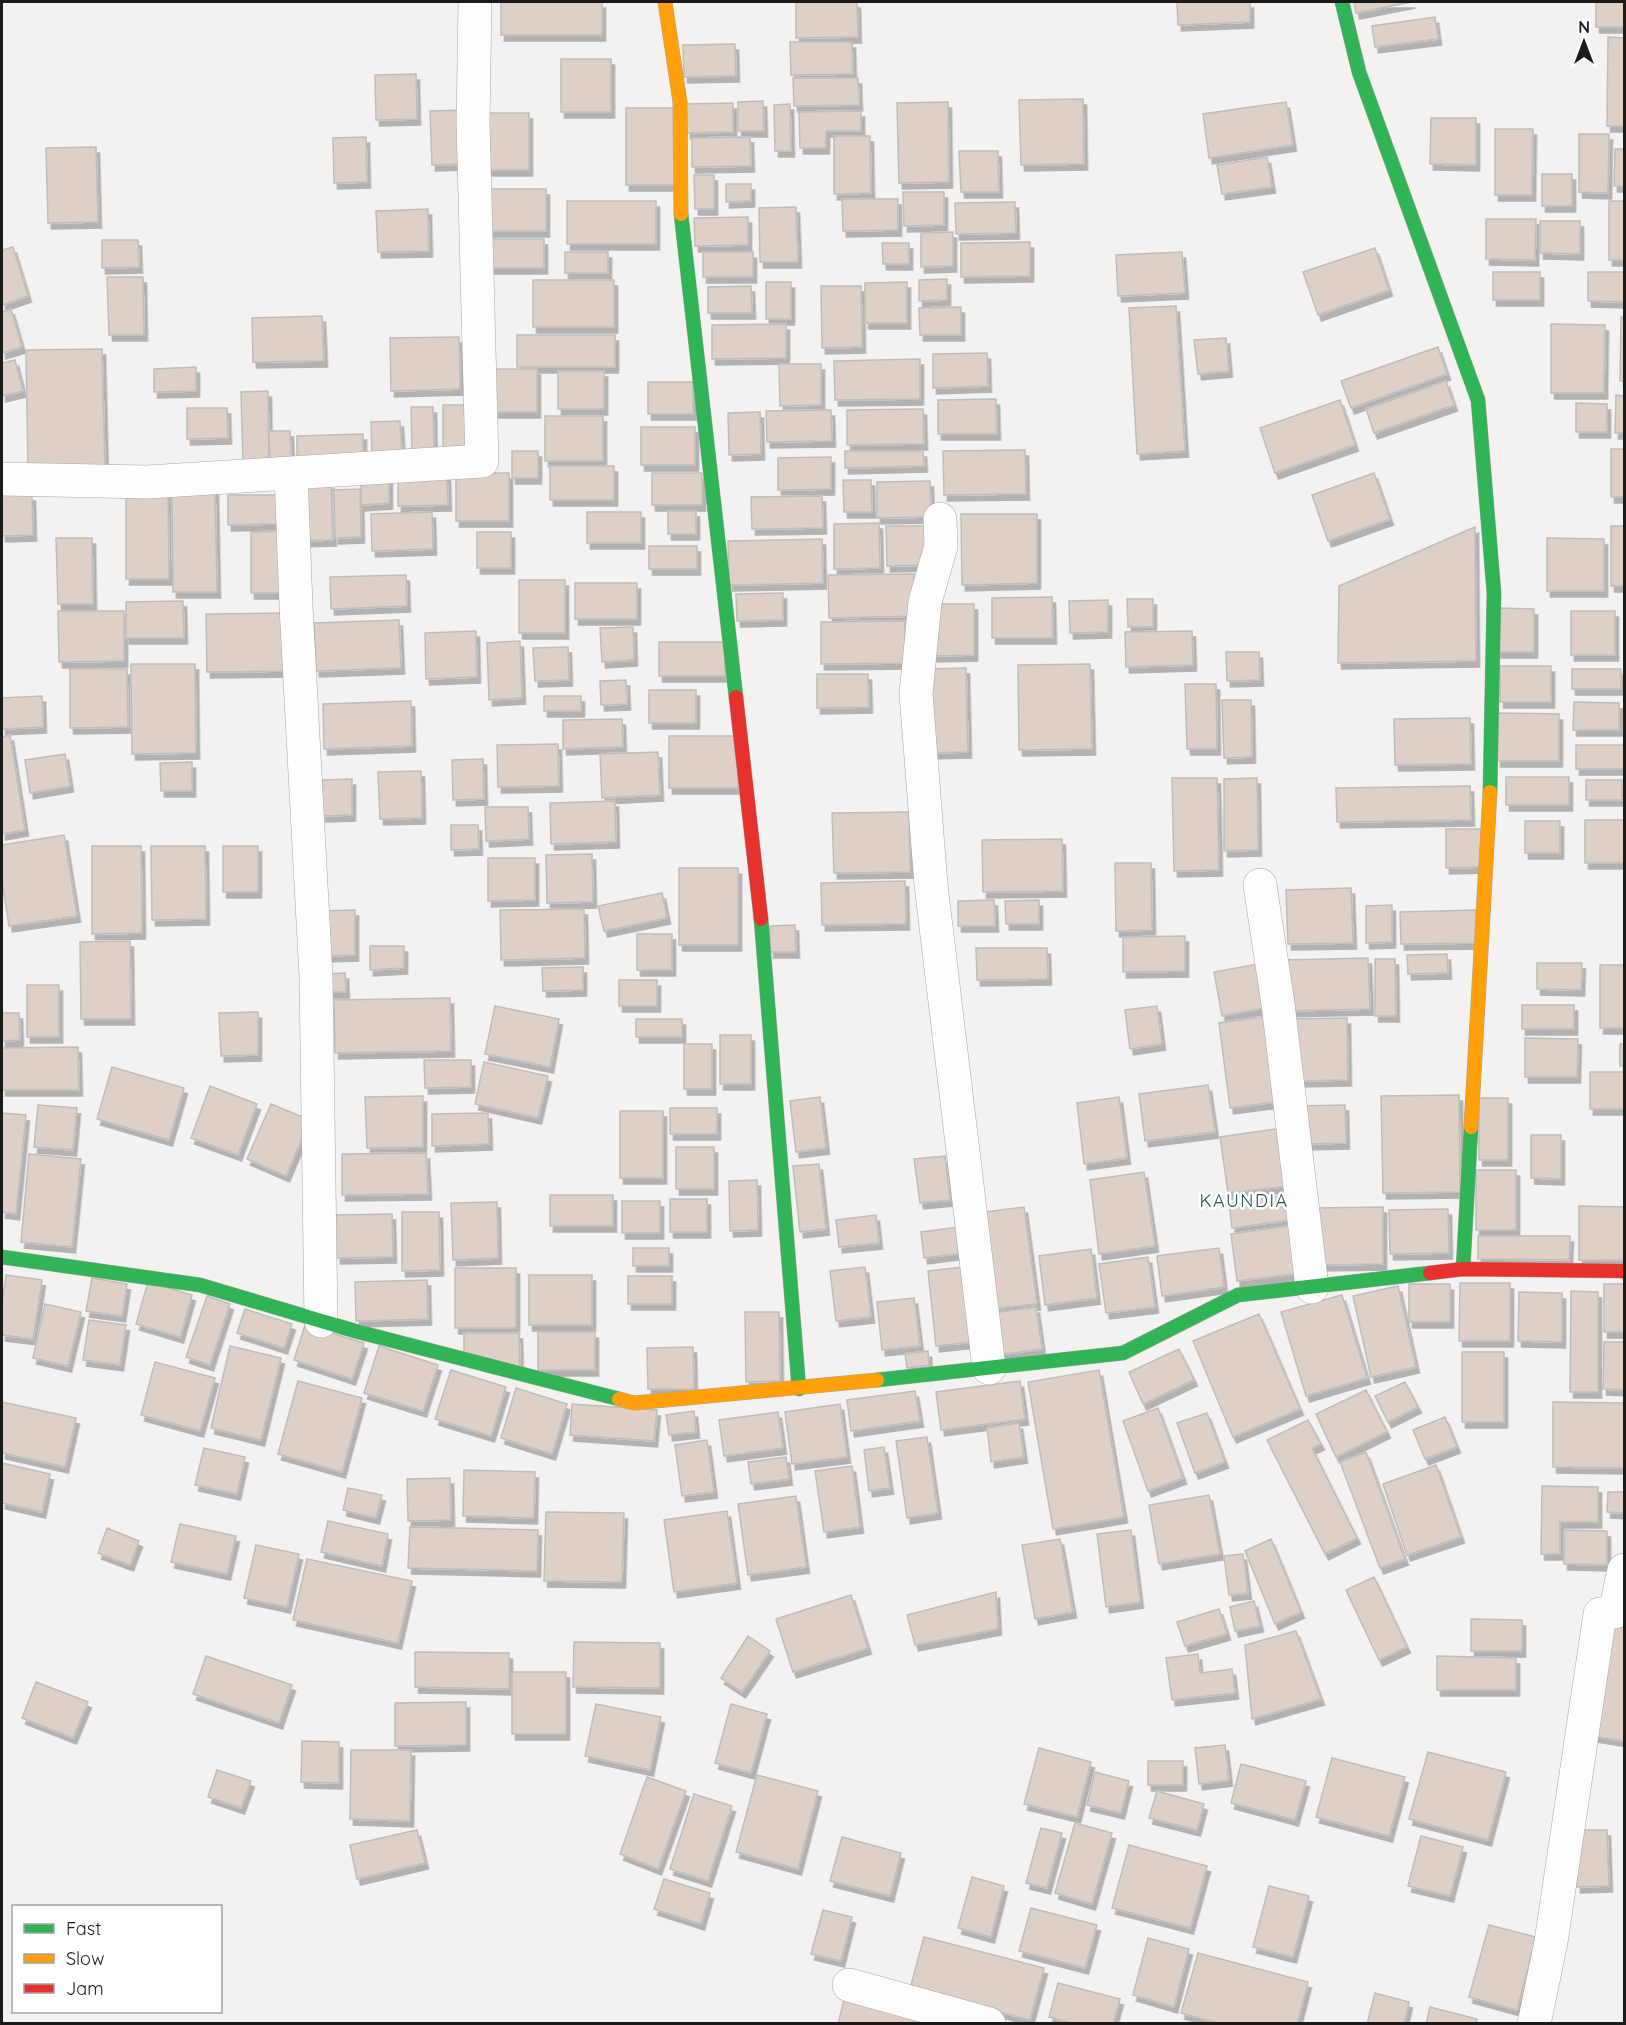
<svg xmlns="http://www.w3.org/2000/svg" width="1626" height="2025" font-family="Quicksand,sans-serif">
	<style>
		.building { fill: #dfd0c7; stroke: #bfbebd; stroke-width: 1.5; filter: url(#shadow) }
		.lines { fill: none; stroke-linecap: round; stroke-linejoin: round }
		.street-casing { stroke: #a9a7a7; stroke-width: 34 }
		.fast-casing { stroke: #a9a7a7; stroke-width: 15 }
		.slow-casing { stroke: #a9a7a7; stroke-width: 15 }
		.jam-casing { stroke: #a9a7a7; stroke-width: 15 }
		.street { stroke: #fdfdfd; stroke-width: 33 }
		.fast { stroke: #30b455; stroke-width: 14 }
		.slow { stroke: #ff9f0a; stroke-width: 14 }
		.jam { stroke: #e5322d; stroke-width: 14 }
		.labels { text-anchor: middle; stroke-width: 5; stroke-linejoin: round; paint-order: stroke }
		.quarter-label { font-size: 18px; letter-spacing: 1.5px; fill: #1a544f; stroke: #fff }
	</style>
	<defs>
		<filter id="shadow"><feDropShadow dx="3.5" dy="6" stdDeviation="0" flood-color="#0004"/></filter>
	</defs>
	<rect width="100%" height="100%" fill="#f4f2f1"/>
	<!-- building -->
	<path class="building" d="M501,2h101v33h-101z
		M796,2h61l1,35 -62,1z
		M1177,2h73v20l-72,3z
		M1354,2h58l-56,11z
		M1596,2h28v25h-28z
		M1435,17l3,22 -63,8 -3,-21z
		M1608,37l16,1v88h-17z
		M790,42h62l1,32 -62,1z
		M735,44l1,32 -52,1 -1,-32z
		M561,59h50v53h-50z
		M416,74l1,45 -41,1 -1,-45z
		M793,78h65l1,27 -65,1z
		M1083,99l1,65 -63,1 -2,-65z
		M763,101l1,30h-26v-29z
		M948,102l1,80 -50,1 -2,-80z
		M1286,102l7,43 -84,13 -6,-44z
		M733,103v29l-46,1 -1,-29z
		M790,104l1,47h-16l-1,-46z
		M626,108h49v77h-49z
		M462,110l2,54 -32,1 -2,-54z
		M861,111v20h-35v17h-26l-1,-36z
		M485,113h44v57h-44z
		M1431,118h45v47l-46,-1z
		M1495,129h38l-1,66h-37z
		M1579,134h30l-1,59 -29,-1z
		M834,136h36l1,57 -37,1z
		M366,137l1,45 -33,1 -1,-45z
		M750,137l1,29 -59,1v-29z
		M96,147l2,75 -50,1 -2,-75z
		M1615,149h9v37h-10z
		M959,151h39l1,41h-38z
		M1267,157l5,30 -50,7 -5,-29z
		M1542,174h30v32h-30z
		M694,175h20v34h-19z
		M726,184h25v17l-25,1z
		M489,189h57v42h-57z
		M903,192h41v33l-40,1z
		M842,199h56v31l-55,1z
		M567,201h89v43h-89z
		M1609,201h15v59h-15z
		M1015,202l1,31 -60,1 -1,-31z
		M796,207l2,55h-38l-1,-54z
		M428,209l1,42 -51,1 -2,-41z
		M748,217v28l-53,1 -1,-28z
		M1486,219h50l-1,41 -49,-1z
		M1540,221h40v33l-40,-1z
		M953,232v34l-32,1v-34z
		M490,239h54v29h-54z
		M102,240h36l1,27 -37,1z
		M1030,242v34l-69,1v-34z
		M882,243h27v21h-26z
		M13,247l15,49 -26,9v-55z
		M1375,248l14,42 -71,25 -15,-43z
		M565,252h43v21h-43z
		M703,252h50v25h-50z
		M1182,252l3,41 -67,3 -2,-41z
		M1493,272h47v28h-47z
		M1588,272h36v30l-36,-1z
		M107,277h36l1,58h-35z
		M947,279v21l-28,1v-21z
		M533,280h81v47h-81z
		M766,282h25v37h-25z
		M907,282v41h-42v-40z
		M751,286l1,27h-44v-26z
		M821,286h40l1,61 -40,1z
		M1176,306l9,145 -48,3 -8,-146z
		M961,307v28h-41l-1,-27z
		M11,309l11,38 -20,6v-41z
		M322,316l2,45 -71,1 -1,-44z
		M1621,317h3v64h-4z
		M786,324v34l-74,1v-34z
		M1551,324l54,1 -1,68h-53z
		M517,335h98v32h-98z
		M459,337l1,52 -69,2 -1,-53z
		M1226,338l3,33 -31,3 -4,-34z
		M1438,347l9,27 -96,34 -10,-27z
		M102,349l3,122 -77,2 -2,-123z
		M987,353l1,33 -55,2v-34z
		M920,359v40l-85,1 -1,-39z
		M15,360l8,31 -21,5v-33z
		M779,364h42v41l-41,1z
		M196,367v24l-42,1v-23z
		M487,369h50v43h-50z
		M558,371h46v38h-46z
		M1446,381l8,24 -80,28 -8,-24z
		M648,382h45v32h-45z
		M268,391l1,72h-26l-2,-71z
		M1616,395l8,1v37h-9z
		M996,399l1,35h-59v-34z
		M1340,400l15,45 -80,28 -15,-45z
		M1576,403l31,1v28h-31z
		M443,405h26l2,46 -28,1z
		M411,407h22l1,48h-22z
		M187,408h40l1,30 -41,1z
		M923,409l1,35 -77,1v-35z
		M831,410l1,31 -65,1 -1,-31z
		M760,412l1,42 -32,1 -1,-42z
		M545,416h58v45h-58z
		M400,421l2,36 -30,1 -1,-36z
		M641,427h54v38h-54z
		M269,431h21l1,35h-21z
		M363,434v30l-66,2v-30z
		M1611,449h13v48h-13z
		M1025,450l1,44 -82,1 -1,-44z
		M512,451h26v27h-26z
		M845,451h78l1,15 -79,2z
		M831,457v32l-53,1v-32z
		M550,466h64v34h-64z
		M456,473h53v48h-53z
		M652,473h50v32h-50z
		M1374,473l16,46 -62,22 -16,-46z
		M447,474l1,31 -50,1v-31z
		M361,478h28v25l-28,2z
		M843,480h28l1,32h-28z
		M930,481l1,36 -54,1v-36z
		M331,483l2,57 -34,1 -2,-56z
		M215,489l2,103h-44l-1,-102z
		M360,489l1,48 -26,1 -1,-48z
		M168,491l1,88h-43v-87z
		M2,495h30l1,40 -31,1z
		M228,495h49v29l-49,1z
		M822,496l1,32 -71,1 -1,-32z
		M668,511h28v23h-28z
		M432,512l1,37 -61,2 -1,-37z
		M587,512h54v31h-54z
		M961,514h76v69l-75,2z
		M879,523l1,45 -46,1v-45z
		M886,526h42l1,39 -42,1z
		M1611,526h13v60h-13z
		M1475,527l1,134 -138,2 1,-77z
		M287,531l1,62h-37v-61z
		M477,532h34v36h-34z
		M56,538h36l1,66h-35z
		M1547,538l57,1v52h-57z
		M822,539l1,44 -94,2 -1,-44z
		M649,546h48v23h-48z
		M914,574l1,42 -86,2 -1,-43z
		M406,575l1,31 -76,3 -1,-32z
		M519,580h46v53h-46z
		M575,583h62v36h-62z
		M783,593v27l-46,1 -1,-27z
		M1052,597l1,41h-61v-40z
		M1127,599h26v28h-25z
		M1108,600v32l-38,1 -1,-32z
		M183,601l1,37h-58v-36z
		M932,604h42v51l-41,1z
		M1498,608l36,1v43h-37z
		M58,611h66v50l-65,1z
		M1571,611h44v44h-44z
		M292,613l1,58 -86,1 -1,-58z
		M399,620l2,48 -85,3 -2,-48z
		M905,621v42l-84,1v-42z
		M633,627l1,33 -32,2 -2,-34z
		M476,631l1,46 -51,2 -1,-46z
		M1192,631l1,34 -67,2 -1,-35z
		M520,641l2,57 -33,2 -2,-57z
		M659,642h66v34h-66z
		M568,647l1,33 -34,1 -2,-33z
		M1226,652h33l1,28 -33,1z
		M131,664h64l1,89 -64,1z
		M1090,664l2,85 -73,1 -1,-85z
		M1500,666h51v36h-51z
		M966,668l2,84 -43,1 -1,-84z
		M70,669h57l1,58 -58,1z
		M1572,669h49v20h-49z
		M817,674h51l1,33 -52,1z
		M626,680l1,24 -26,1 -1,-24z
		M1185,684h31l1,65h-30z
		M649,690h47v33h-47z
		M42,696l1,31 -41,2v-31z
		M544,696h37v15h-37z
		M1222,700h29l1,57 -28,1z
		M411,701l1,45 -88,3 -1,-45z
		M1574,702l45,1v27h-46z
		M1498,713l61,1v47h-62z
		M1470,718l1,46 -76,1 -1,-46z
		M622,719l1,28 -60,2v-29z
		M10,735l15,95 -23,4v-97z
		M669,736h69v52h-69z
		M558,744l1,42 -61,1 -1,-42z
		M1576,745h48v24h-48z
		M658,752l2,43 -58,3 -2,-44z
		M65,754l5,32 -40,7 -5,-33z
		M483,759l1,40 -31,1 -1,-40z
		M192,762v29h-31l-1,-28z
		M421,771l1,47 -42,1 -2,-47z
		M1506,777h63v28h-63z
		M1172,778h45l2,92 -45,1z
		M1257,778l1,72 -34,1v-72z
		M352,779v36l-30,1v-36z
		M1586,780h36v20h-36z
		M1470,786l1,34 -134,2 -1,-34z
		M615,801l1,41 -65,2 -1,-41z
		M485,807h43l1,32 -43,2z
		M909,812l1,60 -76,1 -2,-60z
		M1585,820h39v43h-39z
		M1525,821h35v32h-35z
		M451,825h27l1,24 -28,1z
		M1446,829h36l1,38 -37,1z
		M64,835l13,81 -68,10 -7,-45v-36z
		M1062,839l1,52 -80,1 -1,-52z
		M92,846h49l1,87 -50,1z
		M151,846h54l1,73 -54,1z
		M223,846h35v46h-35z
		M592,854l1,48 -46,1 -1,-48z
		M488,858h47v42l-47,1z
		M1115,863h36l1,67 -36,1z
		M679,868h59v77h-59z
		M905,881l1,43 -84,1 -1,-42z
		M1351,888l2,55 -65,1 -2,-54z
		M662,893l5,25 -63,13 -6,-25z
		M994,900l1,26h-37v-25z
		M1039,900v24h-33l-1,-23z
		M1392,905v37l-26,1v-37z
		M584,909l1,49 -84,2 -1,-50z
		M355,910v45l-33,1 -1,-45z
		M1476,910l1,33 -76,1 -1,-32z
		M795,925l1,27h-26v-26z
		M637,934h35v36h-35z
		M1185,936v35l-62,1v-35z
		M130,941l1,78h-50l-1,-77z
		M370,946h34v22l-34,2z
		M976,948h71l1,31 -71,1z
		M1447,954l1,19 -40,1 -1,-19z
		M1368,958l2,51 -86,2v-51z
		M1375,959h20l1,57h-21z
		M1263,963l8,44 -49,9 -8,-44z
		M1537,963h45l-1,27 -44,-1z
		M1600,965h24v63h-24z
		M583,967v23l-40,1 -1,-23z
		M345,973l1,19h-21v-18z
		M619,980h38v26h-38z
		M27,985h32v52h-32z
		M450,998l1,53 -116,2 -1,-53z
		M1522,1005h52v24h-52z
		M495,1006l64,13 -9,48 -65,-13z
		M1157,1006l5,38 -32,5 -5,-39z
		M258,1012v43l-37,1 -2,-43z
		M2,1013h17l1,27 -18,1z
		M1273,1015l11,86 -54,7 -11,-85z
		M1347,1018l1,62 -55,1 -2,-62z
		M636,1019h46v18h-46z
		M720,1035h31v49h-31z
		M1525,1038l53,1 -1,38h-52z
		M684,1044h28v45h-28z
		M1620,1044h4v22h-4z
		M78,1047l1,43h-77v-42z
		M424,1060h47v27l-46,1z
		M484,1062l64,14 -10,42 -63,-14z
		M112,1067l72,21 -15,52 -72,-21z
		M1590,1072h34v37h-34z
		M1208,1085l7,47 -70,9 -6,-47z
		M210,1086l47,18 -19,51 -47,-17z
		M1459,1095l1,97 -77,1 -2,-97z
		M423,1096v51l-56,1 -2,-51z
		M820,1097l6,51 -30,4 -6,-51z
		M1119,1097l8,61 -43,6 -7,-61z
		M1479,1098h29v62h-29z
		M271,1104l39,16 -24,56 -39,-17z
		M38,1105l39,3 -4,42 -39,-3z
		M1345,1105l1,38 -45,1v-38z
		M670,1108h47v26h-47z
		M620,1111h43v67h-43z
		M2,1113l24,2 -10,99 -14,-2z
		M488,1113l1,31 -57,2v-32z
		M1282,1128l8,58 -62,7 -8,-56z
		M1531,1135h30v44l-30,-1z
		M676,1147h38v42h-38z
		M426,1153l2,41 -86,1v-41z
		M29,1154l52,5 -9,88 -51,-5z
		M945,1156l5,44 -30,3 -6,-44z
		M819,1164l7,65 -26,3 -7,-66z
		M1476,1170h40v60h-40z
		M1144,1172l11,74 -56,8 -9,-74z
		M757,1180l1,50 -28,1 -1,-50z
		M550,1195h63v31h-63z
		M1288,1195l3,25 -59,8 -3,-25z
		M670,1199h37v33h-37z
		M622,1201h38v32h-38z
		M497,1202l1,56 -45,2 -2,-57z
		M1579,1206l45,1v53h-45z
		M1024,1207l13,97 -46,5 -13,-96z
		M1383,1207v57l-66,1 -1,-57z
		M1448,1209l1,44 -59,1 -1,-44z
		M402,1212h37l1,58 -38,1z
		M392,1214l1,43 -56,1 -2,-43z
		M876,1215l3,28 -40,4 -3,-27z
		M1297,1225l6,48 -66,8 -6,-47z
		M967,1226l3,26 -46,6 -3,-26z
		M1478,1236h92l-1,24 -91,-1z
		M633,1248h36v18h-36z
		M1219,1248l5,39 -62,9 -5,-40z
		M1091,1249l6,49 -52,7 -6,-49z
		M1148,1257l7,50 -49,6 -7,-49z
		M972,1266l9,75 -45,5 -8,-75z
		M865,1267l6,50 -35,4 -6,-50z
		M455,1268h61v60h-61z
		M6,1275l36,5 -9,59 -31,-4v-31z
		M529,1275h63v50h-63z
		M628,1276h44v28h-44z
		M92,1278l35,6 -5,32 -36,-5z
		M427,1280l1,39 -72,2 -1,-39z
		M148,1282l44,13 -12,42 -44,-13z
		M1460,1283h50v58h-51z
		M1409,1284h41v38h-41z
		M1604,1284h20v48h-20z
		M1398,1286l18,81 -45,10 -18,-81z
		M1571,1291l27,1v100h-28z
		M1519,1292l43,1v49l-44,-1z
		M1342,1295l25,83 -61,18 -25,-84z
		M207,1296l23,8 -20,61 -24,-8z
		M914,1298l6,48 -38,4 -5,-48z
		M45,1304l36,8 -13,54 -35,-8z
		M1036,1307l6,42 -45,6 -5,-42z
		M245,1309l47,15 -8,24 -47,-15z
		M745,1312h34l1,69 -34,1z
		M1259,1314l41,95 -67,28 -40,-96z
		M89,1320l37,5 -6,40 -37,-5z
		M305,1325l59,18 -12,36 -58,-19z
		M538,1332h57v38h-57z
		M464,1333h55l1,34 -56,-12z
		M1604,1342h20v48l-21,-1z
		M230,1346l51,12 -20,82 -50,-12z
		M379,1346l59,19 -15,46 -59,-18z
		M693,1347l1,42h-46l-1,-41z
		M1179,1349l15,31 -51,24 -14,-32z
		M928,1351l1,14 -22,3 -2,-14z
		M1462,1352h42v70h-42z
		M155,1362l60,16 -15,53 -59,-16z
		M451,1370l55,17 -15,49 -56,-17z
		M1099,1370l25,147 -71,12 -25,-147z
		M298,1381l64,17 -20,74 -64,-18z
		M1020,1381l5,38 -84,11 -5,-38z
		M1405,1382l13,25 -30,15 -13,-26z
		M516,1388l51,16 -15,50 -51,-16z
		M1366,1390l21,42 -51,25 -20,-43z
		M915,1391l5,30 -69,10 -4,-31z
		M2,1402l74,16 -11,49 -63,-14z
		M1553,1402l71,1v65l-71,-1z
		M572,1404l85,6 -3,31 -84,-6z
		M840,1404l7,53 -55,7 -7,-52z
		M1158,1408l25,70 -35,13 -25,-70z
		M694,1411l2,21 -27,3 -3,-20z
		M778,1412l5,36 -59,8 -5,-36z
		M1207,1413l18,49 -30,11 -18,-50z
		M1445,1417l12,30 -32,12 -12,-29z
		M1308,1420l13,24 -9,4 45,90 -32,16 -58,-114z
		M1019,1423l5,34 -33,5 -4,-34z
		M927,1437l11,76 -31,5 -11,-77z
		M707,1440l7,52 -32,4 -7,-51z
		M884,1447l6,41 -21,3 -5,-41z
		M204,1448l41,9 -8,37 -42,-9z
		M1366,1452l39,107 -25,9 -40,-106z
		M786,1457l3,22 -38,5 -3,-22z
		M2,1463l48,11 -8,38 -40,-9z
		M1436,1465l25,72 -54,18 -24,-71z
		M852,1466l8,61 -36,5 -9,-61z
		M464,1470l71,2 -1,46 -71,-2z
		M450,1478l1,42 -43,1 -1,-42z
		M1542,1486l56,1v35h-38v32h-19z
		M348,1488l34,7 -6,23 -33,-8z
		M1608,1492h16v21l-17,-1z
		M1209,1495l11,59 -61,10 -10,-59z
		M796,1496l10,71 -58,8 -10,-71z
		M727,1511l10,72 -63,9 -10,-72z
		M546,1512l78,1 -2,69 -78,-1z
		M328,1521l60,13 -6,32 -61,-14z
		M180,1524l56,12 -9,38 -56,-12z
		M410,1527l128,3 -1,41 -129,-3z
		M107,1528l32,13 -9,24 -32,-12z
		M1131,1530l9,72 -34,5 -9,-73z
		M1564,1530l43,1v34l-43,-1z
		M1060,1539l13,73 -38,7 -13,-74z
		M1271,1539l30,73 -26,12 -30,-73z
		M256,1545l43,9 -12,53 -43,-9z
		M1243,1554l5,39 -19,2 -5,-39z
		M307,1559l105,22 -14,62 -105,-23z
		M1374,1577l33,70 -28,13 -33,-70z
		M996,1592l2,37 -83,16 -8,-30z
		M851,1595l17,53 -75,24 -17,-53z
		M1254,1601l6,25 -25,5 -5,-24z
		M1219,1609l8,25 -42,12 -8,-24z
		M1471,1619l51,1v31h-51z
		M1605,1619l19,4v118l-37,-6z
		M1296,1631l25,68 -69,20 -7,-74z
		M748,1636l22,15 -28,41 -21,-14z
		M574,1642l86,1v45l-87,-1z
		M415,1652l94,1v36l-94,-2z
		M1198,1654l2,19 32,-4 3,24 -63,7 -6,-42z
		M206,1656l86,29 -13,38 -86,-29z
		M1437,1656l79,2v32h-79z
		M512,1672h54v62h-54z
		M36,1682l52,20 -15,36 -51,-20z
		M466,1702v43l-71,1v-43z
		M596,1704l65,13 -11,53 -65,-14z
		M731,1704l36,10 -16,59 -36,-10z
		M302,1741l37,1v41l-38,-1z
		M1225,1745l4,35 -30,4 -4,-36z
		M1039,1748l52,14 -14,55 -53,-13z
		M351,1750h60l-1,71 -60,-2z
		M1428,1752l78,20 -18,68 -79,-21z
		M1332,1758l73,19 -16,59 -73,-19z
		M1148,1761h35v24h-35z
		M1241,1764l65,17 -11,39 -64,-17z
		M217,1770l34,11 -10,27 -33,-11z
		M1095,1772l34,9 -8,32 -34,-8z
		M757,1775l61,16 -20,78 -62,-17z
		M647,1777l39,14 -28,78 -38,-15z
		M1157,1791l47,13 -7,26 -48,-12z
		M694,1794l38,12 -24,75 -38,-12z
		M1075,1823l37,10 -20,71 -37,-11z
		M1041,1828l21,5 -15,55 -21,-5z
		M417,1830l8,33 -68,16 -7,-34z
		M1576,1830h31l2,56 -32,1z
		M1421,1836l42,11 -13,49 -42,-10z
		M842,1837l59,16 -11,43 -60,-15z
		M1129,1845l78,21 -17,62 -78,-20z
		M972,1877l32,9 -13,51 -33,-9z
		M664,1879l46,14 -9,31 -47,-15z
		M1269,1886l40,10 -16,61 -40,-10z
		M1031,1908l66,17 -12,43 -66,-17z
		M823,1910l29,7 -11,44 -30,-7z
		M1489,1925l47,12 -19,73 -48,-13z
		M924,1937l120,31 -14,52 -120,-31z
		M1148,1938l41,11 -15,58 -41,-12z
		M1198,1953l110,29 -11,42h-76l-40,-11z
		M1058,1983l62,16 -7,25h-38l-26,-7z
		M1375,1993l34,9 -5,22h-37z
		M844,2000l71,19 -1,5h-76z
		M1430,2007l47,12 -1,5h-50z"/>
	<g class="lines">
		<!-- street casing -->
		<g class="street-casing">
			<path id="street" d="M291,473l5,133 20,371 5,344
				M2,479l145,3 335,-21 -9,-339 2,-120
				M940,519l1,27 -16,56 -9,92 15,191 58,483
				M1260,885l18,119 34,283
				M849,1985l140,39
				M1534,2024l17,-82 49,-328 15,-2 9,-42"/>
		</g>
		<!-- fast casing -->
		<g class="fast-casing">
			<path id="fast" d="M1342,2l17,70 119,328 16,193 -4,199
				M681,214l55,483
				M761,919l38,470
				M2,1257l198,28 155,46 264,68
				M1463,1269l8,-142
				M877,1380l246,-27 115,-58 192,-22"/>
		</g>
		<!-- slow casing -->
		<g class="slow-casing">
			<path id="slow" d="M665,2l15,100 1,112
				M1471,1127l19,-335
				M619,1399l15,4 243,-23"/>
		</g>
		<!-- jam casing -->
		<g class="jam-casing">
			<path id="jam" d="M736,697l25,222
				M1430,1273l33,-4 161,2"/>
		</g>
		<!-- street -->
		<use href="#street" class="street"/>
		<!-- fast -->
		<use href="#fast" class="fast"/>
		<!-- slow -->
		<use href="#slow" class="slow"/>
		<!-- jam -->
		<use href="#jam" class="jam"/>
	</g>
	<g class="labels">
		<!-- quarter labels -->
		<g class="quarter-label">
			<text x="1244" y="1207">KAUNDIA</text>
		</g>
	</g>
	<!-- border -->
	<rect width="1626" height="2025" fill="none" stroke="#1b1a19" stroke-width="6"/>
	<!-- legend -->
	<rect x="12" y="1905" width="210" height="108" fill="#ffffff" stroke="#a4a3a3" stroke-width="1.5"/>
	<rect x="24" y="1924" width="30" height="9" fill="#30b455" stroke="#a4a3a3" stroke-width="1.5"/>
	<text x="66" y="1935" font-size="18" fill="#1b1a19">Fast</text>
	<rect x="24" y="1954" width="30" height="9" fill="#ff9f0a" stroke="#a4a3a3" stroke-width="1.5"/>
	<text x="66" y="1965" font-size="18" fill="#1b1a19">Slow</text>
	<rect x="24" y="1984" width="30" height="9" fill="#e5322d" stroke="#a4a3a3" stroke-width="1.5"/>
	<text x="66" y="1995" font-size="18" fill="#1b1a19">Jam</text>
	<!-- north arrow -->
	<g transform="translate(1584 42)" stroke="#ffffff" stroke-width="4.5" paint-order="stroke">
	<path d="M0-4.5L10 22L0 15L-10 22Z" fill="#1b1a19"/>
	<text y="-9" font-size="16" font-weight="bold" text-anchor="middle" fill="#1b1a19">N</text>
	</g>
</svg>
